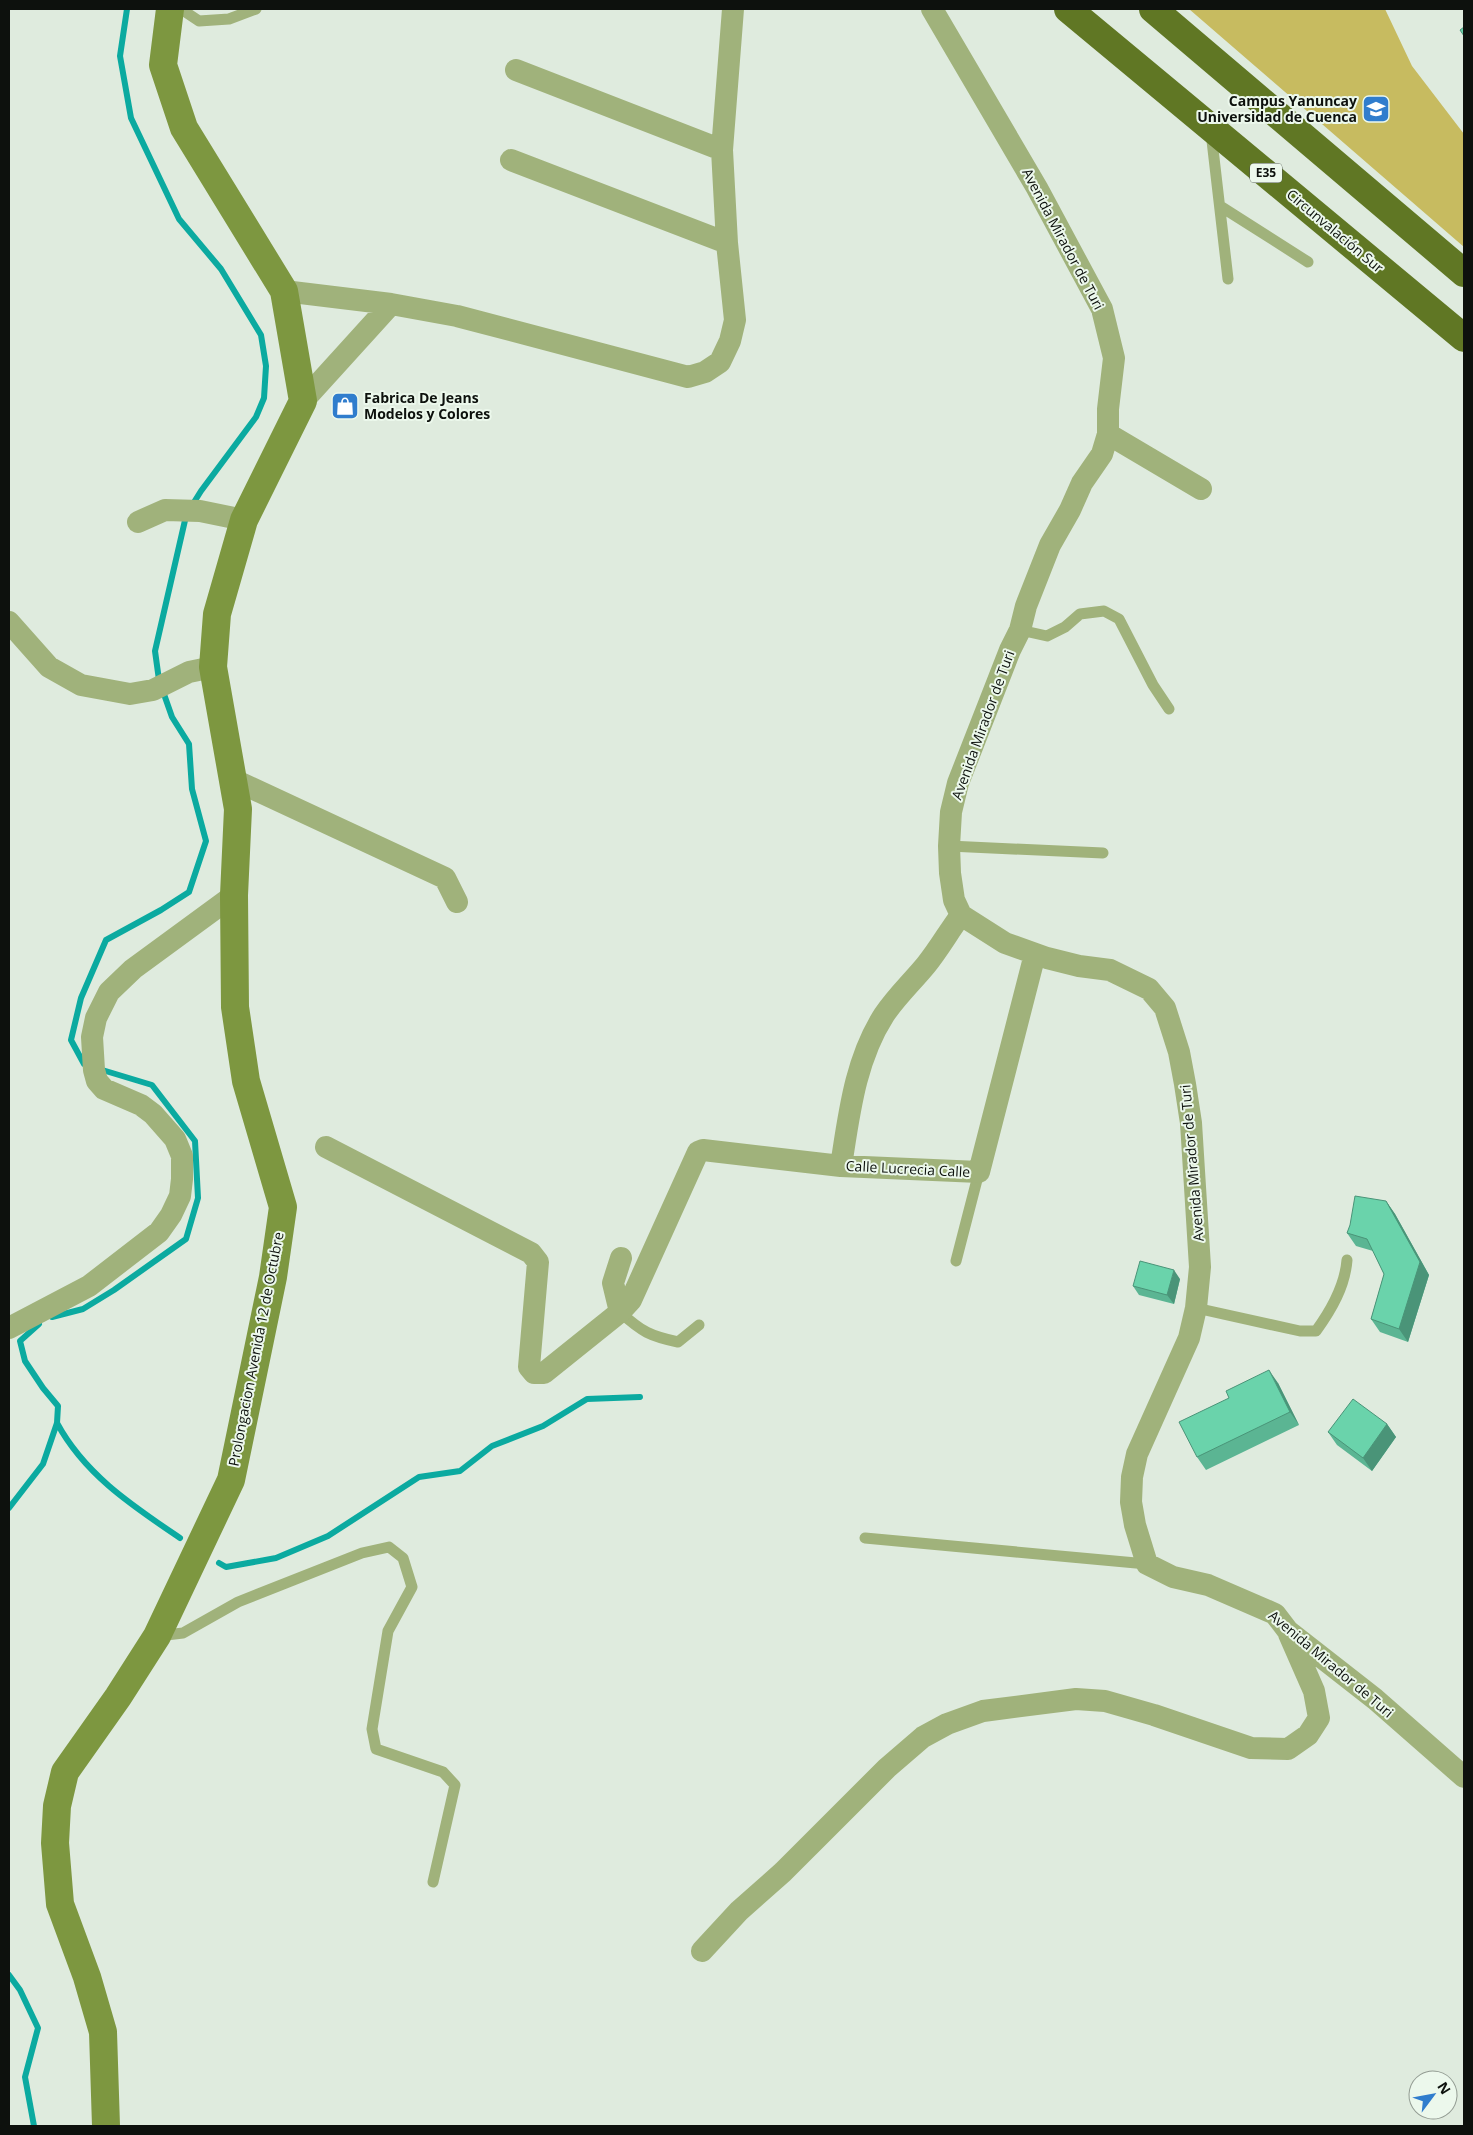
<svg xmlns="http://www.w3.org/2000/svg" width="1473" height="2135" font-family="'Open Sans',sans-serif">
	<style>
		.forest { fill: #c7bb60 }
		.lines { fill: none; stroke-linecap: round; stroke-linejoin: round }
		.stream { stroke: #0baaa0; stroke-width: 6 }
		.service { stroke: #a0b27b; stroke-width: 11 }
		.minor { stroke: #a0b27b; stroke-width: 22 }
		.secondary { stroke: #7d9740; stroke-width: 28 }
		.trunk { stroke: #607724; stroke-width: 28 }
		.wall { fill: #5bb593 }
		.shaded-wall { fill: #4a9478 }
		.building { fill: #6ad3ab; stroke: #4a9478 }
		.labels { text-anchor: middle; stroke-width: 4; stroke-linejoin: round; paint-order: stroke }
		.shield { fill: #ecf8ec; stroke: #505650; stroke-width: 1 }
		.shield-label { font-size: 12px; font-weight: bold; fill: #0d110d }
		.poi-label { font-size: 14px; font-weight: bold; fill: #0d110d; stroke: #ecf8ec; text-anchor: end }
		.street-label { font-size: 14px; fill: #0d110d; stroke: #ecf8ec }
	</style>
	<rect width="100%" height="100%" fill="#dfebde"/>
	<!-- forest -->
	<path class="forest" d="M1189,9h196l27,57 52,68v113z"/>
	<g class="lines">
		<!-- stream -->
		<path class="stream" d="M127,9l-7,47 11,62 48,101 42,50 40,66 5,31 -2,32 -8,19 -55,74 -10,16
			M87,1065l-3,-1 -13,-24 10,-42 25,-58 55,-30 28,-18 17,-51 -14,-52 -3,-45 -17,-27 -13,-37 -4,-29 31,-135
			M52,1317l31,-8 31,-19 72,-51 12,-41 -3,-57 -43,-56 -53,-16
			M57,1423c28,52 76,83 123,115
			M9,1508l34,-44 14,-41 1,-17 -15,-18 -18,-27 -5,-20 19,-17
			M219,1563l7,4 50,-9 52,-22 91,-59 41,-6 32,-25 51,-20 44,-27 53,-2
			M9,1975l11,15 18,38 -13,49 9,49"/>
		<!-- service -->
		<path class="service" d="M181,9l18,12 30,-2 27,-10
			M1211,132l17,147
			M1220,206l88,56
			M1020,630l27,6 18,-9 15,-13 24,-3 15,8 34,66 16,24
			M949,846l154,7
			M956,1261l23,-89
			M1196,1308l104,23h16c16,-22 29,-45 31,-71
			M620,1312c22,20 30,24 58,30l21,-17
			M865,1538l282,26
			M158,1636l25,-3 55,-31 124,-49 27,-6 14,11 9,29 -24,44 -16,98 4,20 67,23 12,13 -22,97"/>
		<!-- minor -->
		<path class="minor" d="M932,9l105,179 65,121 12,49 -6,51v25l-6,20 -20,29 -12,27 -20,35 -24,61 -6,24 -10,20 -52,133 -7,29 -2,34 1,27 4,27 7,15 44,28 42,15 32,8 31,4 39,19 16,19 14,44 6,32 6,39 9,144 -4,41 -7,30 -52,116 -5,23 -1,25 4,23 12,39 26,13 35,8 67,29 13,17 87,68 89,78
			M722,150l11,-141
			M511,160l216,83
			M284,291l107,13 66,12 231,61 17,-5 15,-10 10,-21 5,-21 -8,-77 -5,-93 -206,-80
			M303,401l88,-97
			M1108,434l93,55
			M138,522l27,-12 35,1 44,9
			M9,622l40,45 32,18 49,9 23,-4 36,-18 24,-5
			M232,779l213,99 12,24
			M326,1147l205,106 7,9 -9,105 5,6h10l76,-61 11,-12 67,-148 5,-2 138,16 138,6 56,-218
			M841,1166c8,-51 14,-106 43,-151 12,-18 28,-33 42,-50 13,-16 23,-34 35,-50
			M620,1312l-7,-29 8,-25
			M9,1328l80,-42 70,-54 12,-17 9,-19 2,-17v-23l-7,-17 -22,-25 -12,-9 -37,-16 -7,-8 -3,-11 -2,-33 4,-19 13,-26 24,-23 101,-74
			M702,1951l37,-40 44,-39 104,-104 36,-31 24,-13 36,-13 93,-12 29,2 49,14 97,33 37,1 20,-14 11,-17 -5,-27 -25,-57"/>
		<!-- secondary -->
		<path class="secondary" d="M106,2126l-3,-94 -16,-55 -27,-73 -5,-61 2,-37 8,-34 53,-75 39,-61 74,-156 42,-203 10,-70 -37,-126 -11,-74 -1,-112 4,-86 -25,-142 4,-53 27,-94 59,-119 -19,-110 -100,-163 -21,-63 7,-56"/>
		<!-- trunk -->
		<path class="trunk" d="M1068,9l396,329
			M1153,9l311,264"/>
	</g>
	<!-- wall -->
	<path class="wall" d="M1386,1201l9,13 34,61 -21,67 -28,-10 -9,-13 13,-45 -11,-23 -17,-5 -9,-13z
		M1180,1279l-6,25 -35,-9 -6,-9z
		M1278,1383l21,42 -93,45 -9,-13z
		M1387,1424l9,13 -24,34 -35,-26 -9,-13z"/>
	<!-- shaded-wall -->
	<path class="shaded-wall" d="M1386,1201l9,13 34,61 -21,67 -9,-13z
		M1174,1270l6,9 -6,25 -7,-9z
		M1269,1370l9,13 21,42 -9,-13z
		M1387,1424l9,13 -24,34 -9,-13z"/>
	<!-- building -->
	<path class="building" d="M1464,27v9l-4,-6z
		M1355,1196l31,5 34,61 -21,67 -28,-10 13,-45 -17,-35 -20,-6 3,-8z
		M1140,1261l34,9 -7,25 -34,-9z
		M1269,1370l21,42 -93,45 -18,-35 50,-24 -3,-7z
		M1353,1399l34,25 -24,34 -35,-26z"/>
	<!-- icons -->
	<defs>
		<g id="university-square" transform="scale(1.4375)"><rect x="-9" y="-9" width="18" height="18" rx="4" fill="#307dcd" stroke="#ecf8ec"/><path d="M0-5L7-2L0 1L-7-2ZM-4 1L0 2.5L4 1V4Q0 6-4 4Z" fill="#fff"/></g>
		<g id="shop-square" transform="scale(1.4375)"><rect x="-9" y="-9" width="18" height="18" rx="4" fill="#307dcd" stroke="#ecf8ec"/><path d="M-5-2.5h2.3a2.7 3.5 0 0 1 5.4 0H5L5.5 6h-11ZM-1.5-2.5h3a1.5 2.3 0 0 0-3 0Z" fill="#fff"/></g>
	</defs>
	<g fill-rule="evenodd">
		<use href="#university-square" x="1376" y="109"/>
		<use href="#shop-square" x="345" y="406"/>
	</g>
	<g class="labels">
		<!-- shield labels -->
		<rect class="shield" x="1250" y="163.5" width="32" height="19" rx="4"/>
		<g class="shield-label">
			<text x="1266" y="177">E35</text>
		</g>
		<!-- poi labels -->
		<g class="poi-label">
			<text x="1357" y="106">Campus Yanuncay<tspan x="1357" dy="16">Universidad de Cuenca</tspan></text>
			<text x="364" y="403" text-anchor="start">Fabrica De Jeans<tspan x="364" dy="16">Modelos y Colores</tspan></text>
		</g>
		<!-- street labels -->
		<g class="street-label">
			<text transform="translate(1335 231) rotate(40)" y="5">Circunvalación Sur</text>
			<text transform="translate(1063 239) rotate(62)" y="5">Avenida Mirador de Turi</text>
			<text transform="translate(983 725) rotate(-70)" y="5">Avenida Mirador de Turi</text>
			<text transform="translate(1192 1163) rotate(-95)" y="5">Avenida Mirador de Turi</text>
			<text transform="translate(908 1169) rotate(3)" y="5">Calle Lucrecia Calle</text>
			<text transform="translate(256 1349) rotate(-79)" y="5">Prolongacion Avenida 12 de Octubre</text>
			<text transform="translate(1331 1664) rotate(40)" y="5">Avenida Mirador de Turi</text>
		</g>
	</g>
	<!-- border -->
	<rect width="1473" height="2135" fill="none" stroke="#0d110d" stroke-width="20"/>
	<!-- north arrow -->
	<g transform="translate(1433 2095) rotate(58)"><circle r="24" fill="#ecf8ec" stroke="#939c93"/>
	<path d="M0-4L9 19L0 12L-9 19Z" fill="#307dcd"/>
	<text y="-8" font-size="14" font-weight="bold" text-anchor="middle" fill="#0d110d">N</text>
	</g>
</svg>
